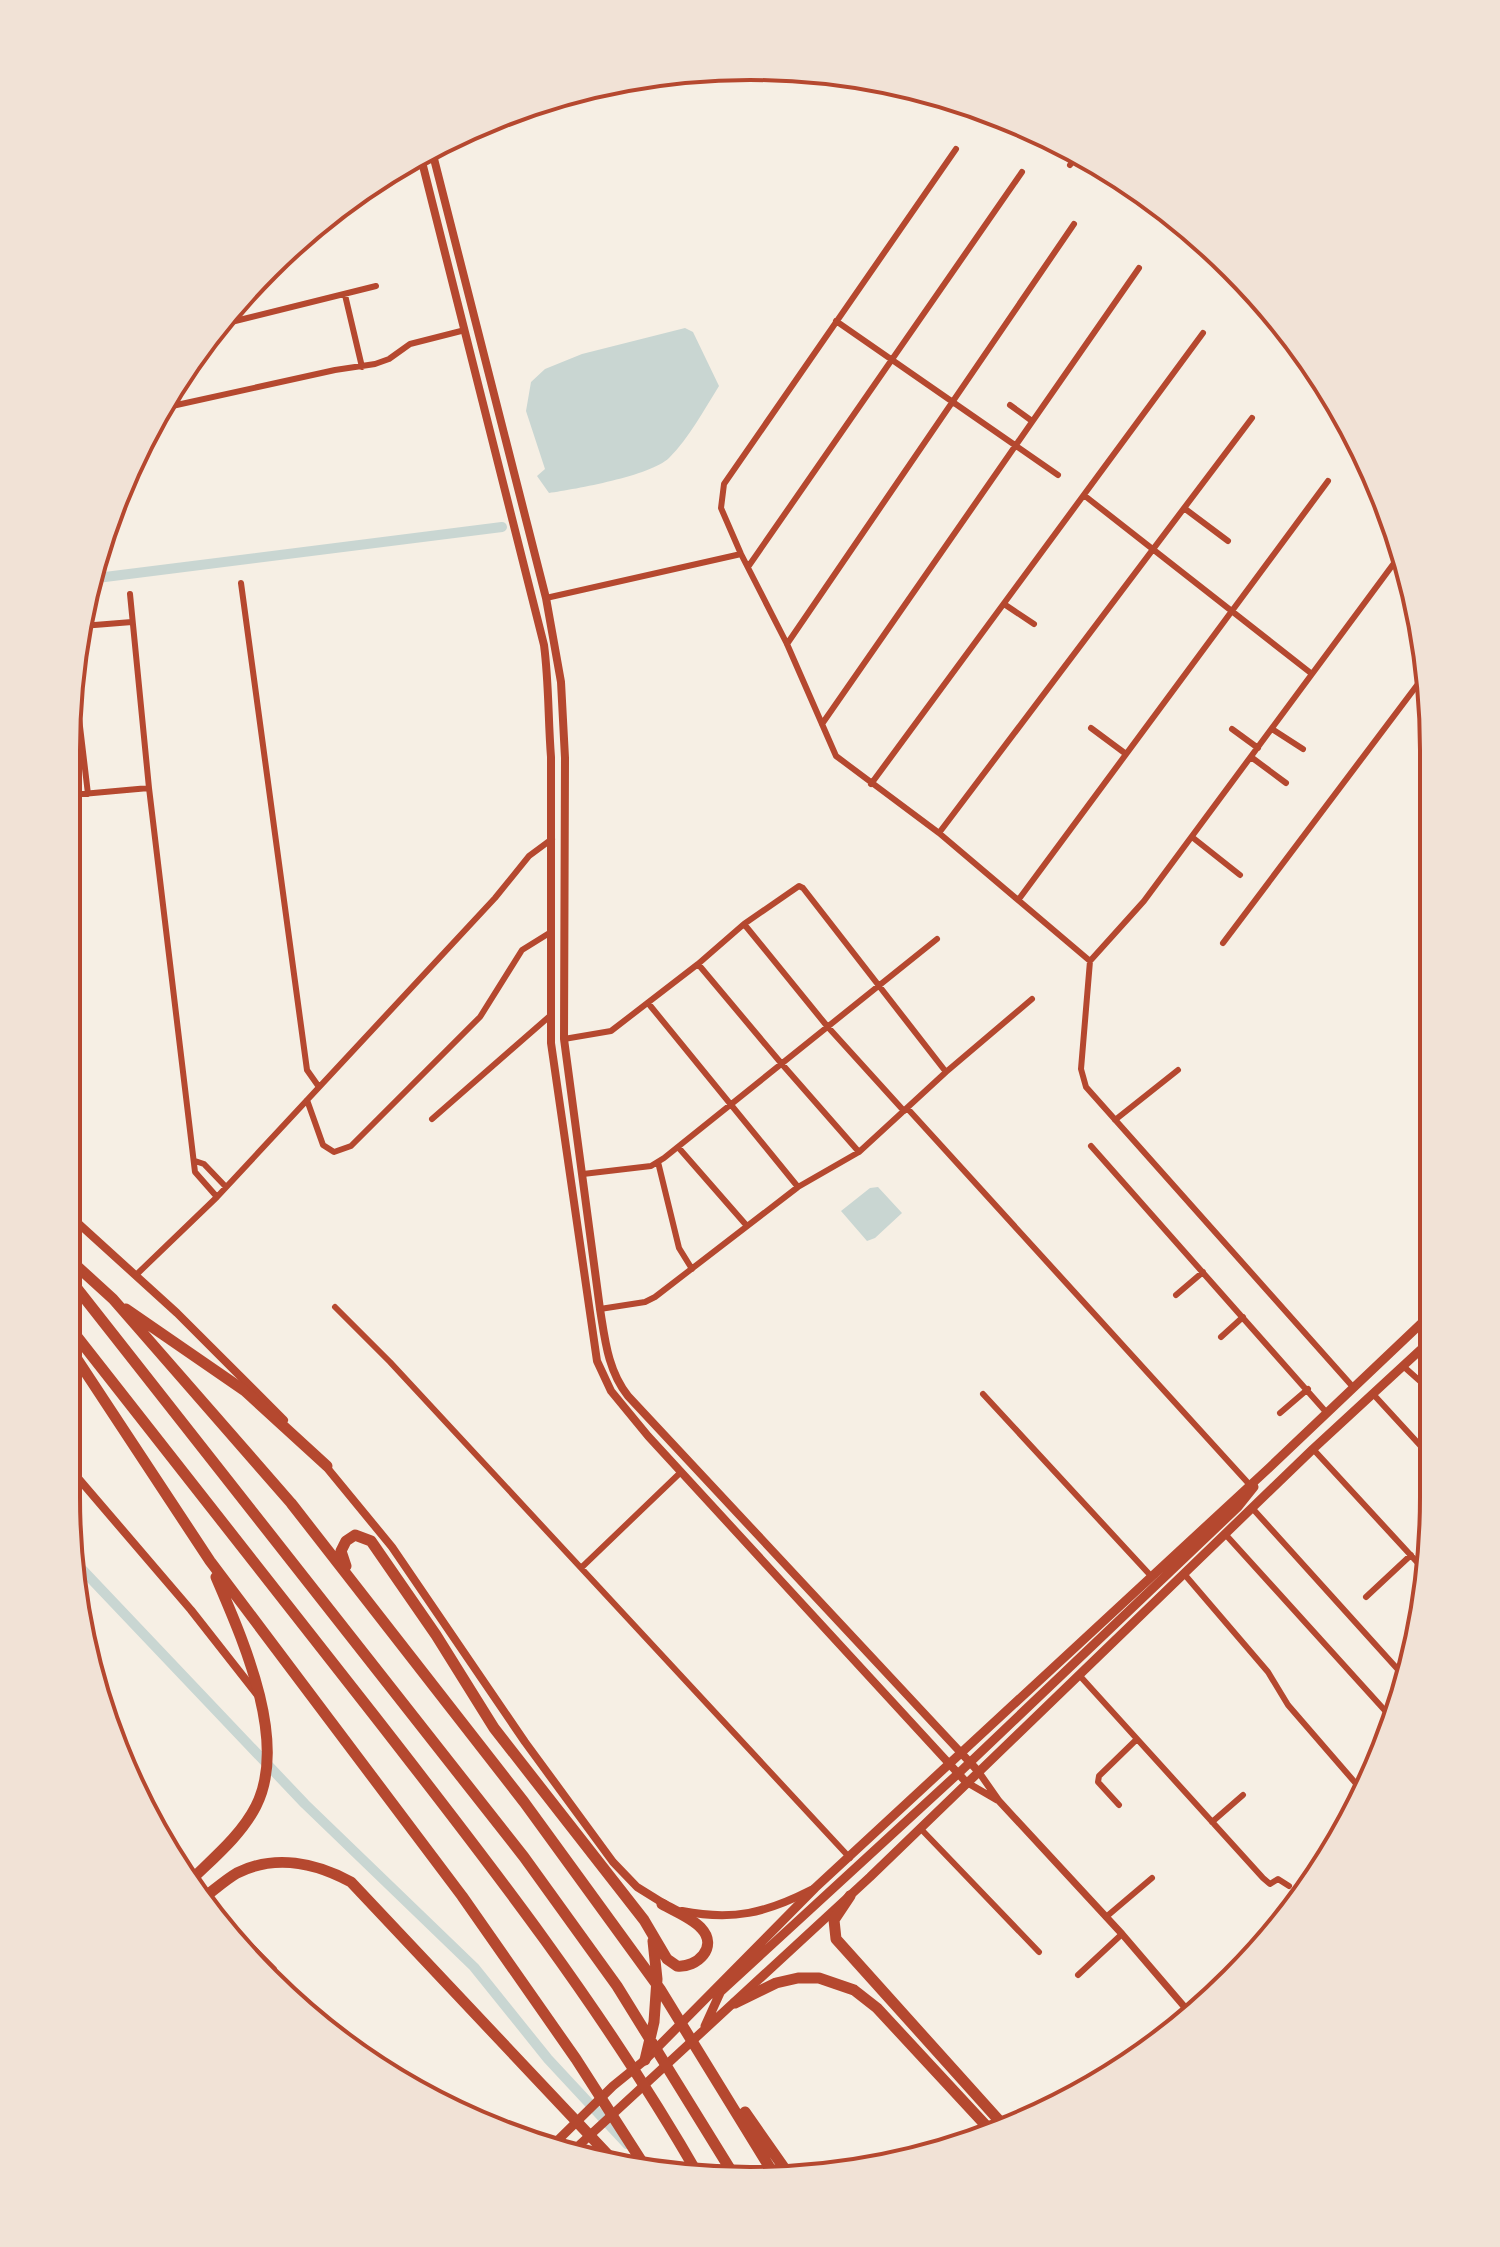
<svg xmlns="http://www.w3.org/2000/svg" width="1500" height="2247" font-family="'Source Sans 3',sans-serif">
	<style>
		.water { fill: #c9d6d2 }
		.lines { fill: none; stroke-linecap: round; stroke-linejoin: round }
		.canal { stroke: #c9d6d2; stroke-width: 10 }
		.minor { stroke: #b5482f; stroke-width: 6 }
		.tertiary { stroke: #b5482f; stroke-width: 7 }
		.secondary { stroke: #b5482f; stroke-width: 8 }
		.primary { stroke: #b5482f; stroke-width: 9 }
		.motorway { stroke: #b5482f; stroke-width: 11 }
		.rim { fill: none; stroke: #b5482f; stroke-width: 4 }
	</style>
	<rect width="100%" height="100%" fill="#f6efe4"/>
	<!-- water -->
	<path class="water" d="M685,328l8,4 26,54c-15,24 -30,52 -50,72 -19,18 -93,31 -120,35l-12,-17 8,-7 -19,-58 5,-29 14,-13 37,-15z
		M878,1187l24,26 -27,25 -8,3 -26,-30 29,-23z"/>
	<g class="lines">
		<!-- canal -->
		<path class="canal" d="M97,578l405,-51
			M77,1564l228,240 169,163 74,92 79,85"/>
		<!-- minor -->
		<path class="minor" d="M956,149l-232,335 -3,24 20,46 46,90 49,112 103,77 151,128
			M1070,165l10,-13
			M345,295l17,72
			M1264,303l29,32
			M836,321l222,154
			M219,325l157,-39
			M1010,405l22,16
			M163,408l172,-38 40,-6 14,-5 21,-15 55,-14
			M1085,496l227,178
			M1184,508l44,33
			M748,567l274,-395
			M241,583l66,487 12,17
			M130,594l19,194 46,384 22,25
			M546,598l195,-44
			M1004,604l30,20
			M82,626l50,-4
			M787,644l287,-420
			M72,659l16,135
			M822,724l317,-456
			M1091,728l35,26
			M1232,729l26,19
			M1272,729l31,20
			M1251,757l35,26
			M871,784l332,-451
			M71,795l78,-7
			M939,833l313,-415
			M1192,837l48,38
			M1019,899l309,-418
			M744,924l83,102 77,85
			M1223,943l204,-271
			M1090,961l-9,108 5,18 267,300
			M1090,961l54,-60 259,-350
			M698,964l83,99 78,89
			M648,1003l150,184
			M564,1039l47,-8 87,-67 46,-40 55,-38 4,2 143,184
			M307,1100l16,45 11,7 17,-6 129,-129 42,-67 29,-18
			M907,1108l342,376
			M432,1119l119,-104
			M1115,1120l63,-50
			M1091,1146l235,266
			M678,1147l69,79
			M195,1161l9,3 22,23
			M658,1162l21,86 13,21
			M583,1174l68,-8 13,-8 273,-219
			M136,1275l81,-78 278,-299 34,-42 23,-17
			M1176,1295l27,-23
			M335,1307l55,55 460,496
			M600,1309l45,-7 10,-5 143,-110 61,-35 87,-80 86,-73
			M1221,1337l22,-20
			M1403,1366l18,16 8,-3
			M983,1394l168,182
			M1373,1394l56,61
			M1280,1413l28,-24
			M1313,1449l115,125
			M1253,1509l149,165
			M1226,1535l163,180
			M581,1568l100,-96
			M1185,1575l83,97 20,33 77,89
			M1366,1597l45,-42
			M1080,1676l183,202 7,6 8,-5 11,7
			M1119,1805l-21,-23 1,-6 38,-37
			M1212,1822l31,-27
			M920,1828l119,124
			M1106,1917l46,-39
			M233,1932h4l37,37 -3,4
			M1078,1975l44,-41"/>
		<!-- tertiary -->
		<path class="tertiary" d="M978,1771l21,30 123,133 66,77
			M966,1782l31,18"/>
		<!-- secondary -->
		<path class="secondary" d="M431,147l115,451 15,84 4,76 -1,281 36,270c5,31 8,62 28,87l350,375
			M420,154l124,491c5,38 4,74 7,112v286l46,318 14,30 37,45 318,346
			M68,1214l109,99 107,107
			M323,1463l69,84 133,195 88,120 24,25 29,18
			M66,1464l125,146 66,84
			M682,1911c51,10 84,2 129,-21"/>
		<!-- primary -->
		<path class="primary" d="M716,1996l246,-226 276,-263 16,-20
			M705,2026l15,-33
			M554,2144l59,-58 32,-26 170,-172 454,-420 160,-152
			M575,2149l295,-272 443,-428 116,-107"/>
		<!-- motorway -->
		<path class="motorway" d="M68,1258l45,41 178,204 233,299 136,187 113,184
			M68,1277l456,580 93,129 118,191
			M126,1309l119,82 82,75
			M67,1324c102,130 204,260 306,390 117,150 233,299 327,464
			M67,1344l143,217 252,335 114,163 68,106
			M346,1566l-5,-15 5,-10 9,-6 16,6 65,94 58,93 150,192 23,39 10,7c20,2 42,-19 24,-38 -9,-10 -27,-17 -39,-24
			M187,1884c24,-24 54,-48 69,-78 33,-65 -14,-168 -40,-229
			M850,1896l-16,24 2,19 168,187
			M202,1899c11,-8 23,-19 35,-26 38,-19 79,-10 114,9l260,276
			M735,2003l41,-20 22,-5h21l35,12 23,18 114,123
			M645,2060l9,-38 3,-43 -4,-38
			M745,2112l42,60"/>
	</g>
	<!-- crop -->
	<path d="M0 0H1500V2247H0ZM750 80H750A670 670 0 0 1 1420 750V1497A670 670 0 0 1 750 2167H750A670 670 0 0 1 80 1497V750A670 670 0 0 1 750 80Z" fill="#f1e2d6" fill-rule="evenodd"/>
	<path class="rim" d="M750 80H750A670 670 0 0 1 1420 750V1497A670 670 0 0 1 750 2167H750A670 670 0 0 1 80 1497V750A670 670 0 0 1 750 80Z"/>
</svg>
